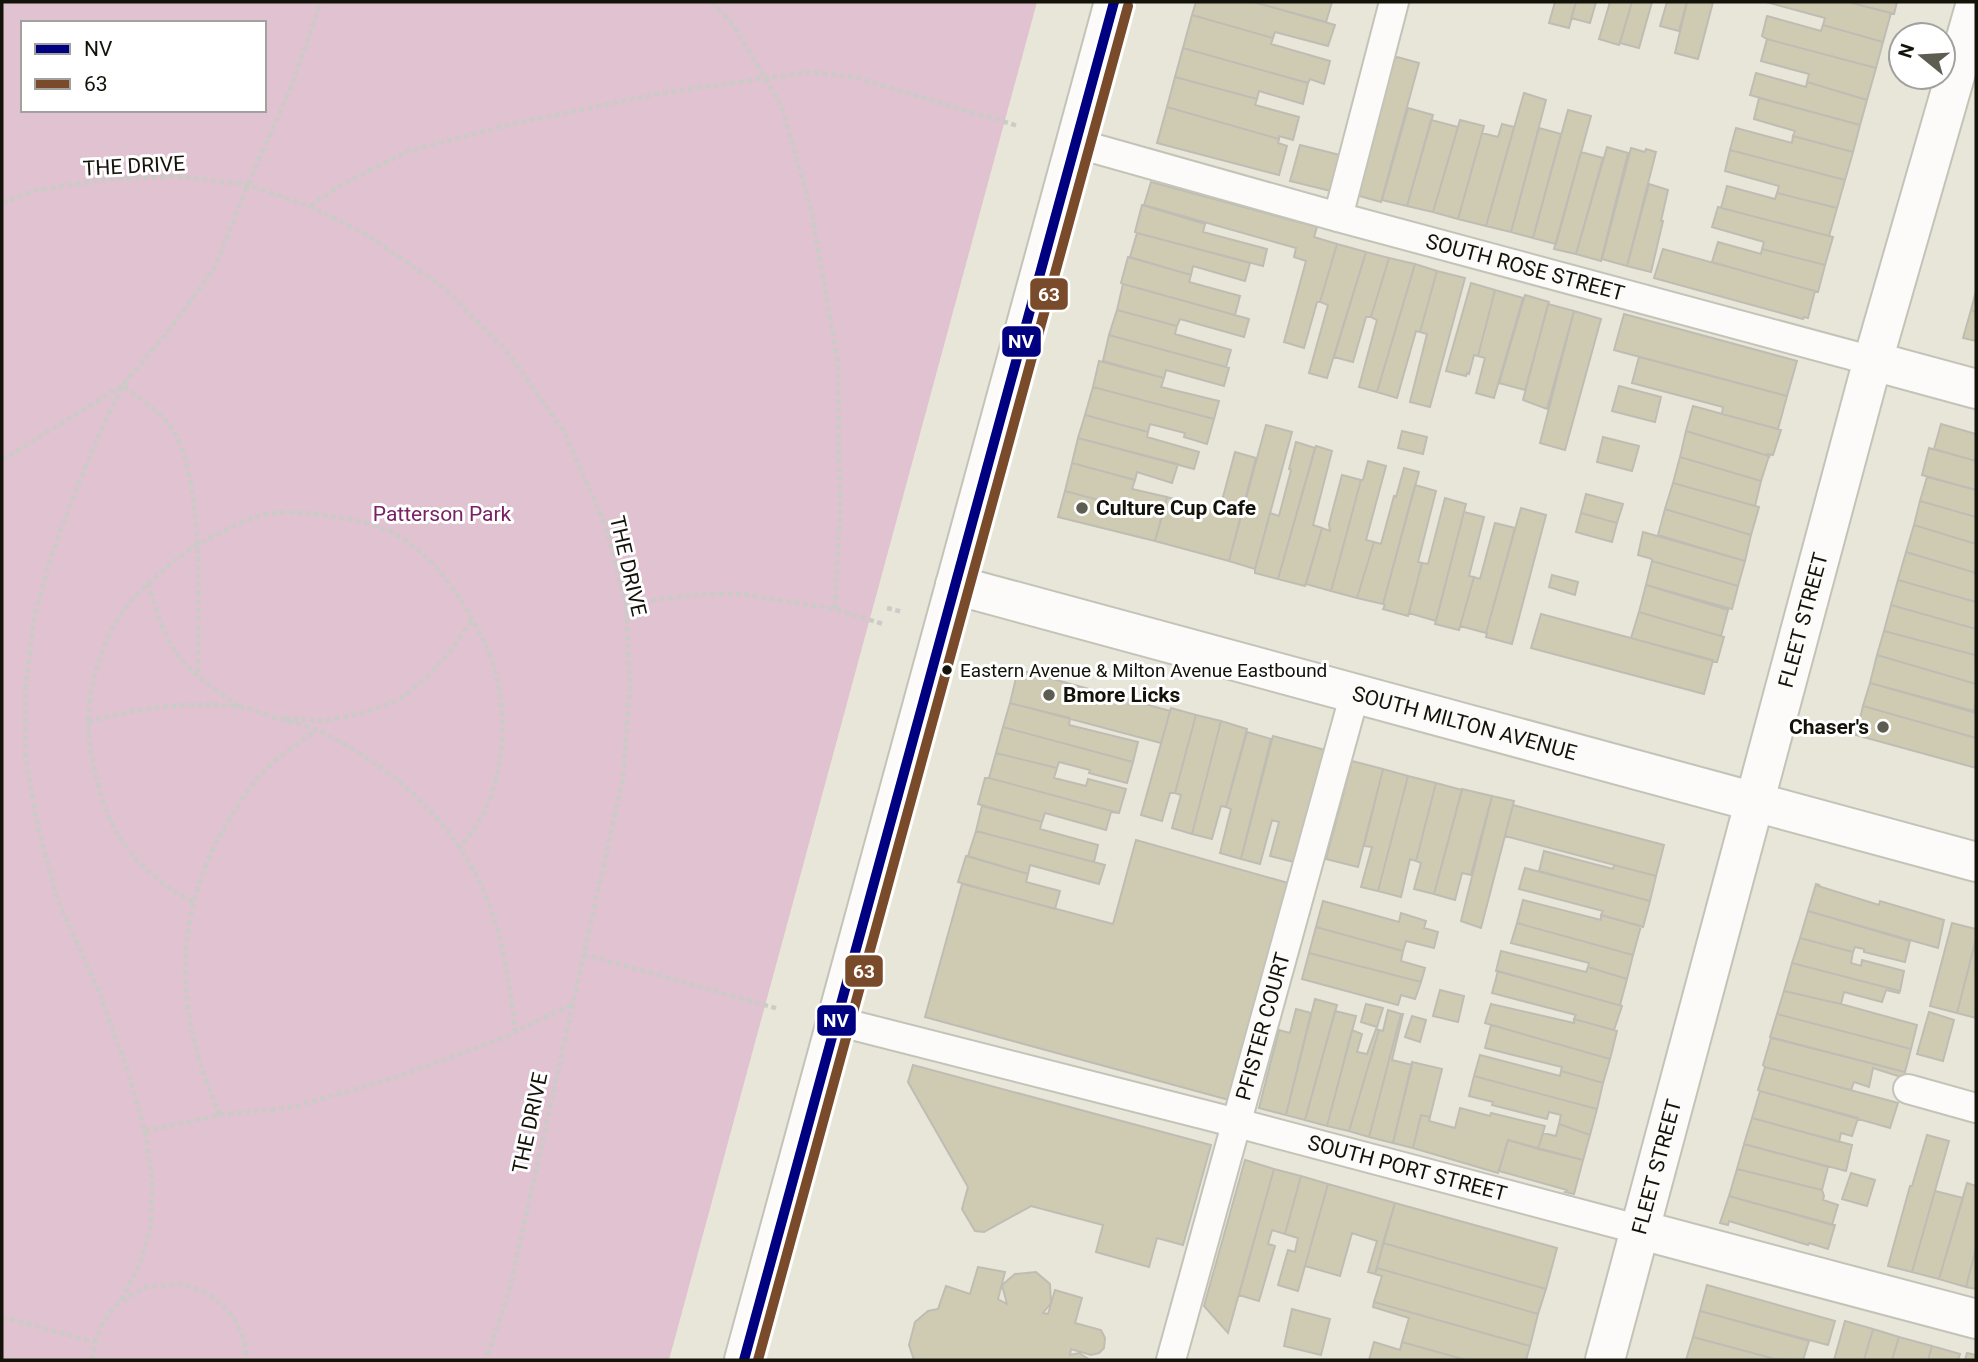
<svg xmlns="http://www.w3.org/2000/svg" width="1978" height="1362" font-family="Roboto,sans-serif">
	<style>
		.green { fill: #e1c2d0; fill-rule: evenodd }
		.building { fill: #cfcbb3; stroke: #bfbdb3; stroke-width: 2 }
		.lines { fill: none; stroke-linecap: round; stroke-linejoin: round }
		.lane-casing { stroke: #c4c3b8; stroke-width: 32 }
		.street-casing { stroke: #c4c3b8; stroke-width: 42 }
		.secondary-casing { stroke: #c4c3b8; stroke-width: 42 }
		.primary-casing { stroke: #c4c3b8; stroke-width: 42 }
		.path { stroke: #cbcbc7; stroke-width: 4.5; stroke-dasharray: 5 3.5; stroke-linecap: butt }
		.lane { stroke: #fcfbf9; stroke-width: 28 }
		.street { stroke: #fcfbf9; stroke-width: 38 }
		.secondary { stroke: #fcfbf9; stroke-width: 38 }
		.primary { stroke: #fcfbf9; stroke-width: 38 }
		.bus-1-casing { stroke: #fff; stroke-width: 16 }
		.bus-2-casing { stroke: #fff; stroke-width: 16 }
		.bus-1 { stroke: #000080; stroke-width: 10 }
		.bus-2 { stroke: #7a4b2a; stroke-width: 10 }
		.poi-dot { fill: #5e5d52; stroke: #fff; stroke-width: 2.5 }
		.bus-dot { fill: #14130a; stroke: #fff; stroke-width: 2.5 }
		.labels { text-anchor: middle; stroke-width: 6; stroke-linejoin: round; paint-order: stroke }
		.bus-label { font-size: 19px; fill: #14130a; stroke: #fff; text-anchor: start }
		.street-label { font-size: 21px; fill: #14130a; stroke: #fff }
		.poi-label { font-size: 21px; font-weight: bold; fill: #14130a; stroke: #fff; text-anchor: start }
		.park-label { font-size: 21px; fill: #782165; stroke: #fff }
		.line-badge { stroke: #fff; stroke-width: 2.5 }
		.badge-label { font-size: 19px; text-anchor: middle; font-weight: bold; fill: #fff }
	</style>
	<rect width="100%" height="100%" fill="#e8e6d8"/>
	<!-- green -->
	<path class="green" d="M2,2h1035l-368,1358h-667zM23,23h241v87h-241z"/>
	<!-- building -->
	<path class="building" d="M1196,2h57l82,23 -7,21 -53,-14 -2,6 -81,-23z
		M1253,2h79l-6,20z
		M1555,2h21l-7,26 -20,-5z
		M1576,2h20l-6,21 -19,-5z
		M1610,2h22l-13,43 -20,-6z
		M1632,2h20l-13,46 -19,-5z
		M1667,2h20l-8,29 -19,-5z
		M1687,2h26l-15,57 -23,-6z
		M1766,2h82l43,11 -8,29 -60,-17 2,-7z
		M1848,2h49l-3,12z
		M1192,15l81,23 -2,6 59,17 -6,23 -14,-5 -2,4 -125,-35z
		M1767,16l54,15 2,-6 60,17 -7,26 -109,-29 -5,-3z
		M1767,39l109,29 -9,32 -60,-18 2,-8 -48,-13z
		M1183,48l125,35 -5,21 -44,-13 -2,8 -82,-22z
		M1397,57l22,6 -38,139 -25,-7 35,-134z
		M1756,73l50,14 1,-5 60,18 -7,25 -110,-30z
		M1175,77l82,22 -2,6 44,12 -6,23 -14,-4v3l-112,-32z
		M1524,93l22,7 -35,132 -25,-6z
		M1759,98l101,27 -7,27 -60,-16 2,-5 -41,-12z
		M1167,107l112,32 -1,4 9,3 -8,29 -122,-32z
		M1408,108l25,7 -26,91 -25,-6z
		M1568,110l23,6 -35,128 -23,-6z
		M1431,120l27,7 -25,85 -26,-6z
		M1460,120l24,6 -26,93 -25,-7z
		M1502,124l12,3 -28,99 -28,-7 24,-86 16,4z
		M1539,128l22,6 -28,104 -22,-6z
		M1736,128l56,15 1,-7 60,16 -8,28 -115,-30z
		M1300,145l44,11 -9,36 -45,-11z
		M1607,147l21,6 -27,108 -25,-7z
		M1631,148l14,4 1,-3 10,3 -29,114 -25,-7z
		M1730,150l115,30 -8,28 -60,-15 2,-7 -54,-15z
		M1581,152l22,6 -27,96 -22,-5z
		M1151,182l166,45 -3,10 23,7 -17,58h-3l-13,46 -20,-6 22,-81 -12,-4 2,-9 -152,-43z
		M1649,184l19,6 -7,31h2l-12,51 -24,-6z
		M1727,186l48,13 2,-6 60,15 -8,28 -108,-28z
		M1142,205l63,19 -2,8 64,17 -4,17 -126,-33 -2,-1z
		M1718,207l115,30 -8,28 -63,-16 2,-7 -52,-15z
		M1137,233l113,30 -5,18 -52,-15 -2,9 -61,-18z
		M1718,242l43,12 1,-5 63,16 -7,27 -106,-30z
		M1337,244l29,8 -39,126 -18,-5 19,-68 -8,-3z
		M1663,249l152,42 -7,27 -4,-1 -1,2 -149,-41z
		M1366,252l23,6 -18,59h-5l-13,45 -19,-5z
		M1128,257l63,18 -2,7 51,14 -5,19 -112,-31 -2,-1z
		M1389,258l26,6 -38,128 -18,-5 18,-67 -6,-3z
		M1415,264l22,7 -17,61 -4,-1 -19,67 -20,-6z
		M1437,271l28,7 -35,129 -20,-5 17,-68 -7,-2z
		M1471,283l24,7 -17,66 -4,-1 -5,19 -2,-1 -1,3 -20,-5z
		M1123,284l126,35 -5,18 -64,-18 -3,7 -60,-16z
		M1495,290l28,8 -29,100 -18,-5 9,-35 -7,-2z
		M1976,291v21l-5,-2z
		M1525,295l24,7 -24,88 -26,-7z
		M1548,304l26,7 -27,98 -24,-9z
		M1117,310l60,16 -2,8 56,16 -5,17 -117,-32z
		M1971,310l5,2v29l-13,-3z
		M1574,311l27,8 -36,131 -25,-7z
		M1624,314l173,47 -10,35 -173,-46z
		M1109,335l117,32 3,1 -5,18 -58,-16 -2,8 -61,-17z
		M1639,357l148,39 -9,33 -56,-15 1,-7 -91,-24z
		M1099,361l65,17 -3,9 58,14 -5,18 -121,-32z
		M1619,386l42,11 -6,25 -43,-11z
		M1093,387l121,32 -7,25 -23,-7 1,-4 -35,-9 -2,8 -63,-17z
		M1693,406l88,24 -8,25 -5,-1 1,2 -83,-25z
		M1085,415l63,17 -1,5 52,15 -5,17 -116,-31z
		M1941,424l35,10v27l-42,-12z
		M1266,425l26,7 -37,137 -26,-8z
		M1402,431l25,6 -4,17 -25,-6z
		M1686,431l83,25 -8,25 -81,-24z
		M1603,437l36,9 -7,25 -35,-9z
		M1078,438l100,26 -6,19 -35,-11 -2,8 -63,-17z
		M1296,442l19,6 -37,131 -23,-6v-4l15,-56 9,3 12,-46 -2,-1z
		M1316,446l16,5 -19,74 9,3 -17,58 -27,-7z
		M1929,448l47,13v29l-54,-15z
		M1235,452l21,6 -27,103 -74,-20 12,-44 52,15z
		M1680,457l81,24 -6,25 -82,-23z
		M1368,461l18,5 -20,74 8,2 -17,56 -26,-7 30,-111h2z
		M1072,463l63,17 -3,9 35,8 -5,20 -97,-26z
		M1404,468l15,4 -36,132 -26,-6 17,-56 7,2 13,-48 2,1z
		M1342,475l19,5 -30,111 -25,-7 16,-56 8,3 -1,-7z
		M1927,477l49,13v27l-56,-16z
		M1673,483l86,24 -8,28 -86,-26z
		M1415,485l21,6 -18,71 4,1 -14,53 -25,-7 2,-4 -2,-1z
		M1065,491l97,26 -7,24 -97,-24z
		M1586,494l37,10 -6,19 -36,-10z
		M1445,498l21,6 -30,117 -27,-8 13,-50 6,1z
		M1920,501l56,16v27l-62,-19z
		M1521,508l25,7 -34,129 -26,-7 1,-4h-1z
		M1665,509l86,26 -6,26 -87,-26z
		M1464,512l20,5 -15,59 5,1 -15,53 -24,-6z
		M1581,513l36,10 -5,19 -36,-10z
		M1495,523l20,5 -29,105 -26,-7 14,-49 6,2z
		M1914,525l62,19v29l-70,-21z
		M1643,532l102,29 -7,25 -86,-25v-2l-14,-4z
		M1906,552l70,21v29l-78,-22z
		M1652,561l86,25 -6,23 -86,-24z
		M1552,575l26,7 -3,13 -26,-8z
		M1898,580l78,22v27l-85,-24z
		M1646,585l82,25 -7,26 -82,-24z
		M1891,605l85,24 -1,26 -91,-24z
		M1639,612l85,25 -7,25 -86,-24z
		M1541,614l172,46 -9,34 -173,-46z
		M1884,631l91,24 1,29 -99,-29z
		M1877,655l99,29v17l-2,10 -104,-28z
		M1023,671l147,40 -9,32 -151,-40 7,-29z
		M1870,683l106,30v25l-113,-32z
		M1010,703l60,15 -1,7 69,17 -5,20 -130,-35z
		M1863,706l113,32v30l-120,-33z
		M1171,708l25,7 -21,78h-5l-8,28 -21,-6z
		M1196,715l25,6 -29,113 -20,-6 9,-33 -6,-2z
		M1221,721l26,8 -21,78 -5,-1 -9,33 -20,-5z
		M1003,727l130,35 -6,21 -38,-10 1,-3 -31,-8 -2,6 -61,-15z
		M1247,732l24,7 -30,120 -21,-6 11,-44 -5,-2z
		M1273,736l52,14 -31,112 -24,-6 9,-34 -7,-2 -12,44 -19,-5z
		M996,753l61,15 -3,10 32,8 2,-7 38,10 -7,24 -130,-35z
		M1352,761l31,8 -25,98 -32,-8z
		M1383,769l25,7 -30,115 -17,-4 11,-40 -8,-1z
		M1408,776l28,7 -20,78 -6,-2 -9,38 -23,-6z
		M985,778h4l130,35 -8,-1 -5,18 -61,-17 -3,9 -64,-18z
		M1436,783l26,7 -28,104 -20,-5 7,-26 -5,-2z
		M1462,789l30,7 -21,79 -9,-2 -7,27 -21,-6z
		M1492,796l22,5 -33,127 -20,-7z
		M1513,805l151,40 -8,31 -151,-40z
		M982,806l60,16 -2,7 58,16 -4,17 -118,-31z
		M976,831l129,34 -6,19 -69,-19 -2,9 -60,-18z
		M1136,840l152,43 -59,217 -304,-83 37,-133 151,40z
		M1544,851l69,18 1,-4 42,11 -6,25 -111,-30z
		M966,856l62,18 -2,8 34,9 -5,18 -97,-27z
		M1525,868l125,33 -7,26 -42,-12 2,-4 -84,-22z
		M1816,884l3,1 -1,1 61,19 1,-4 64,19 -6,28 -130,-37z
		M1523,900l78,20v-5l40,11 -8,29 -116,-32z
		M1323,901l76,21 2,-9 25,8 -2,7 14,4 -4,16 -28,-7 -3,10 -87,-24z
		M1808,911l102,30 -5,21 -41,-10v-3l-9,-2 -2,5 -53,-14z
		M1517,923l116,32 -6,24 -39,-12 1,-4 -78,-20z
		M1952,923l24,6v10l-19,74 -27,-7z
		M1316,927l87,24 -2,10 24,7 -4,14 -112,-29z
		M1800,938l53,14 -2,11 10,3 1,-6 42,11 -4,20 -108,-28z
		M1976,939v79l-19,-5z
		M1501,951l85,21 2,-5 39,12 -7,26 2,1 -126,-35z
		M1309,953l112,29 -6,17 -14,-4 -3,10 -96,-26z
		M1792,963l108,28 -1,2 -13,-3 -4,12 -38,-10 -3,12 -57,-13z
		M1498,971l124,35 -8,24 -40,-11 2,-4 -84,-22z
		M1440,990l24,6 -6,26 -25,-6z
		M1784,991l57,13 76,21 -6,24 -134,-35z
		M1315,999l22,6 -32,115 -19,-5z
		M1366,1004l17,4 -6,19 -16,-5z
		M1491,1004l83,19v-4l43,12 -7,28 -125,-36z
		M1296,1009l15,4 -25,102 -27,-7 20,-78 11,3z
		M1388,1010l13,4 -32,123 -20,-6 30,-101 4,1z
		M1335,1011l21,5 -29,110 -22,-6z
		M1929,1012l25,8 -11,41 -26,-7z
		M1401,1014h2l-11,46 20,5 -19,78 -24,-6z
		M1777,1014l134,35 -6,23 -135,-35z
		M1412,1016l14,4 -6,22 -15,-5z
		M1491,1025l119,34 -7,24 -42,-12 1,-4 -77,-19z
		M1376,1029l3,1 -30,101 -22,-5 25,-96 10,4 -5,18 10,2z
		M1771,1038l134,34 -1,6 -31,-10 -4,19 -15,-5 -3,8 -86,-23 -2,-2z
		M1480,1055l80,21 1,-5 42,12 -6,26 -123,-33z
		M1412,1062l30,7 -12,48 -9,-2 -8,33 -20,-5z
		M913,1065l298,80 -28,100 -26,-7 -8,29 -53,-15 7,-27 -72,-19 -47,26 -9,-1 -13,-22 6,-22 -60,-105z
		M1765,1067l133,36 -8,25 -130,-37 -2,-1z
		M1474,1076l123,33 -7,26 -31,-11 2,-9 -12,-3 -2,7 -55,-14 1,-3 -24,-6z
		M1760,1091l98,27 -6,18 -11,-3 -2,9 -87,-24z
		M1460,1108l30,8 1,-3 54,13 -7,23 -30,-9 -10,33 -85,-25 8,-33 9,2 -1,4 26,7z
		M1752,1118l100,27 -6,26 -102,-27z
		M1559,1124l31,11 -7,25 -45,-11 5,-16 13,3z
		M1927,1135l22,6 -37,131 -24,-6 22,-80h2z
		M1508,1140l75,20 -9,34 -9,-2 2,-2 -68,-19z
		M1744,1144l84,23 -6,23 -85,-21z
		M1245,1160l29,9 -46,164 -24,-27z
		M1274,1169l27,7 -16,58 -13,-4 -4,14 7,2 -16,55 -20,-6z
		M1737,1169l85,21 2,6 -1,4 15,5 -6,20 -103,-29z
		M1851,1173l24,7 -8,26 -25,-7z
		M1301,1176l27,8 -30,107 -20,-6 10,-35 7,2 3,-14 -13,-4z
		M1967,1183l9,3v62l-10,39 -27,-8z
		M1328,1184l67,19 -20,71 -7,-2 9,-31 -25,-8 -12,43 -35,-10z
		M1935,1191l28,7 -24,81 -27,-7z
		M1729,1196l106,29 -7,24 -19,-6 -1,2 -79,-24 -1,4 -8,-2z
		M1395,1203l162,45 -11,41 -163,-46z
		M1383,1243l163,46 -8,25 -161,-46z
		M1976,1248v41l-10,-2z
		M978,1267l27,5 -7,27 9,5 -5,-19 13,-11 21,-2 14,12 1,19 -8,10 5,1 7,-24 27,8 -7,25 26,7 4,8 -1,10 -5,5 -8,2 -20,-6 -1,6 9,-2 11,7h-176l-5,-15 6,-23 13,-11 10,-2 8,-23 24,8z
		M1377,1268l161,46 -8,32 -156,-44 8,-26 -7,-2z
		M1707,1285l128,36 -7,24 -128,-34z
		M1374,1302l156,44 -4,14h-60l-64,-18 7,-24 -36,-11z
		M1292,1309l38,10 -9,36 -37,-9z
		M1700,1311l109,30 -6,19 -28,-1 -82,-22z
		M1845,1321l28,8 -9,31h-30z
		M1873,1329l26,8 -7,23h-28z
		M1693,1337l82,22v1h-89z
		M1899,1337l33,9 -4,14h-36z
		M1374,1342l26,8 2,-8 64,18h-97z
		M1932,1346l28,8 -2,6h-30z
		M1967,1353l9,2v5h-11z"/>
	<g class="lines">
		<!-- lane casing -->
		<g class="lane-casing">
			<g id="lane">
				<path id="s1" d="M1075,143l263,74 535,144"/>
				<path d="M1338,217l56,-215"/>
				<path id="s2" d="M836,1021l401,102 404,107"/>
				<path d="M1908,1089l68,19"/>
				<path id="s3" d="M1171,1360l184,-667"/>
			</g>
		</g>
		<!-- street casing -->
		<g class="street-casing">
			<g id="street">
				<path d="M1873,361l103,28"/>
				<path id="s4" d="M955,585l1021,277"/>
				<path d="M1641,1230l335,89"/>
			</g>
		</g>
		<!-- secondary casing -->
		<g class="secondary-casing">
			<g id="secondary">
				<path id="s5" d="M1605,1360l263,-982 108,-375"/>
			</g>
		</g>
		<!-- primary casing -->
		<g class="primary-casing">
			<path id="primary" d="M744,1360l370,-1358"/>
		</g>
		<!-- path -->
		<path class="path" d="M712,2l22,24 47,79 30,104 27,154 2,150 -5,96
			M2,203l31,-12 76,-12 67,-3 72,9 61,21 55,27 79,54 65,66 55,77 42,94 21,80 4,84 -7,90 -114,514 -23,68
			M310,206l31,-21 67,-34 104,-27 145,-30 152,-22 45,5 164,49
			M2,460l121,-75c13,11 35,26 45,38 39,49 29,190 30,253
			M148,583c8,24 14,50 29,71 16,22 41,37 63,53
			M626,604l70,-9 39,-2 100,16 48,15
			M887,608l16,4
			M284,718l40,3 35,-7 40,-14 28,-23 25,-28 20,-30
			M88,722c46,-13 104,-22 152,-15 12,2 24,7 36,11 13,4 28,7 41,12 8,3 15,8 23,12 56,30 105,75 135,131 26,49 34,103 40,158
			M193,902c-56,-30 -85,-68 -98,-130 -4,-17 -7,-35 -7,-52 2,-39 15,-83 39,-114 11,-14 25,-26 38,-37 15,-13 30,-24 48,-33 19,-9 38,-20 59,-23 19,-2 39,0 58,3 27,4 57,10 79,27 34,25 55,60 74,96 26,51 26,129 -2,179 -6,11 -15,21 -22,30
			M583,954l196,55
			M220,1115c-48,-105 -49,-210 17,-308 6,-9 11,-18 18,-26 17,-21 41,-36 62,-51
			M145,1131l75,-16 73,-8 104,-30 103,-38 71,-34
			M121,1300l19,-36 11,-39 1,-46 -7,-48 -18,-62 -28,-77 -42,-94 -20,-75 -12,-69v-61l9,-75 15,-55 20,-56 32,-77 22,-45 45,-53 47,-65 33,-82 44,-100 29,-83
			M2,1317l92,25
			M92,1360c3,-28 15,-52 41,-66 4,-2 10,-6 15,-7 4,-1 11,-1 16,-1 5,-1 11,-2 16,-2 37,5 67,40 66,76"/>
		<!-- lane -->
		<use href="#lane" class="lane"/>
		<!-- street -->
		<use href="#street" class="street"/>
		<!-- secondary -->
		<use href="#secondary" class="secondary"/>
		<!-- primary -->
		<use href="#primary" class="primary"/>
		<!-- bus-1 casing -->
		<g class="bus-1-casing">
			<path id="bus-1" d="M744,1360l370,-1358"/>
		</g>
		<!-- bus-2 casing -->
		<g class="bus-2-casing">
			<path id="bus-2" d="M758,1360l370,-1354"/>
		</g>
		<!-- bus-1 -->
		<use href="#bus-1" class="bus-1"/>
		<!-- bus-2 -->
		<use href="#bus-2" class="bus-2"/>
	</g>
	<!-- markers -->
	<g class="poi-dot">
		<circle cx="1082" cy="508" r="7"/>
		<circle cx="1049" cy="695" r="7"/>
		<circle cx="1883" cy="727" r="7"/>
	</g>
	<circle class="bus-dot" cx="947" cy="670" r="6"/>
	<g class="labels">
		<!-- bus labels -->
		<g class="bus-label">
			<text x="960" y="677">Eastern Avenue &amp; Milton Avenue Eastbound</text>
		</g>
		<!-- street labels -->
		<g class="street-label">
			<text transform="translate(134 166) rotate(-3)" y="7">THE DRIVE</text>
			<text dy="7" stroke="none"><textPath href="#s1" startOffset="467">SOUTH ROSE STREET</textPath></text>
			<text transform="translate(628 566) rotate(77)" y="7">THE DRIVE</text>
			<text dy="7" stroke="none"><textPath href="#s5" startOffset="766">FLEET STREET</textPath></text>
			<text dy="7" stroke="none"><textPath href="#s4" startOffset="528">SOUTH MILTON AVENUE</textPath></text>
			<text dy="7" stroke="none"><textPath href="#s3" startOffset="346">PFISTER COURT</textPath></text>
			<text transform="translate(530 1123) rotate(-78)" y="7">THE DRIVE</text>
			<text dy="7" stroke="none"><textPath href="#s2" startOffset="590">SOUTH PORT STREET</textPath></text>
			<text dy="7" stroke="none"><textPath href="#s5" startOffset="200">FLEET STREET</textPath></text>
		</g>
		<!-- poi labels -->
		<g class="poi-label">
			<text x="1096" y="515">Culture Cup Cafe</text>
			<text x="1063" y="702">Bmore Licks</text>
			<text x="1869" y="734" text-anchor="end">Chaser's</text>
		</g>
		<!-- park labels -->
		<g class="park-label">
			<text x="442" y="521">Patterson Park</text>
		</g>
	</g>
	<g class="line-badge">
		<rect x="1029" y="277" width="40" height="34" rx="7" fill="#7a4b2a"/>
		<rect x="1001" y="325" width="41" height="33" rx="7" fill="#000080"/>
		<rect x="844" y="954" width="40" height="34" rx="7" fill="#7a4b2a"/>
		<rect x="816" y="1004" width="41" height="33" rx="7" fill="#000080"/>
	</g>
	<g class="badge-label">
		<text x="1049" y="301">63</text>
		<text x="1021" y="348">NV</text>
		<text x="864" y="978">63</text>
		<text x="836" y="1027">NV</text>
	</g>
	<!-- border -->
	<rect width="1978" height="1362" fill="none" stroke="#14130a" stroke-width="7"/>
	<!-- legend -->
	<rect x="21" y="21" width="245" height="91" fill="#ffffff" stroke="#a1a19d" stroke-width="2"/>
	<rect x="35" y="44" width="35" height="10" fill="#000080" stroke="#a1a19d" stroke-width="2"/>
	<text x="84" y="56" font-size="21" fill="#14130a">NV</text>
	<rect x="35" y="79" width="35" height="10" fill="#7a4b2a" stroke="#a1a19d" stroke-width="2"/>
	<text x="84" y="91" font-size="21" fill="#14130a">63</text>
	<!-- north arrow -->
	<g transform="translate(1922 56) rotate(288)"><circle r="33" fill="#ffffff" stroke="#a1a19d" stroke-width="2"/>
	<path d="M0-5L12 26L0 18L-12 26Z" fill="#5e5d52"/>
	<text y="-10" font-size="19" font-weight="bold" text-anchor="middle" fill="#14130a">N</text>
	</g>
</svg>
